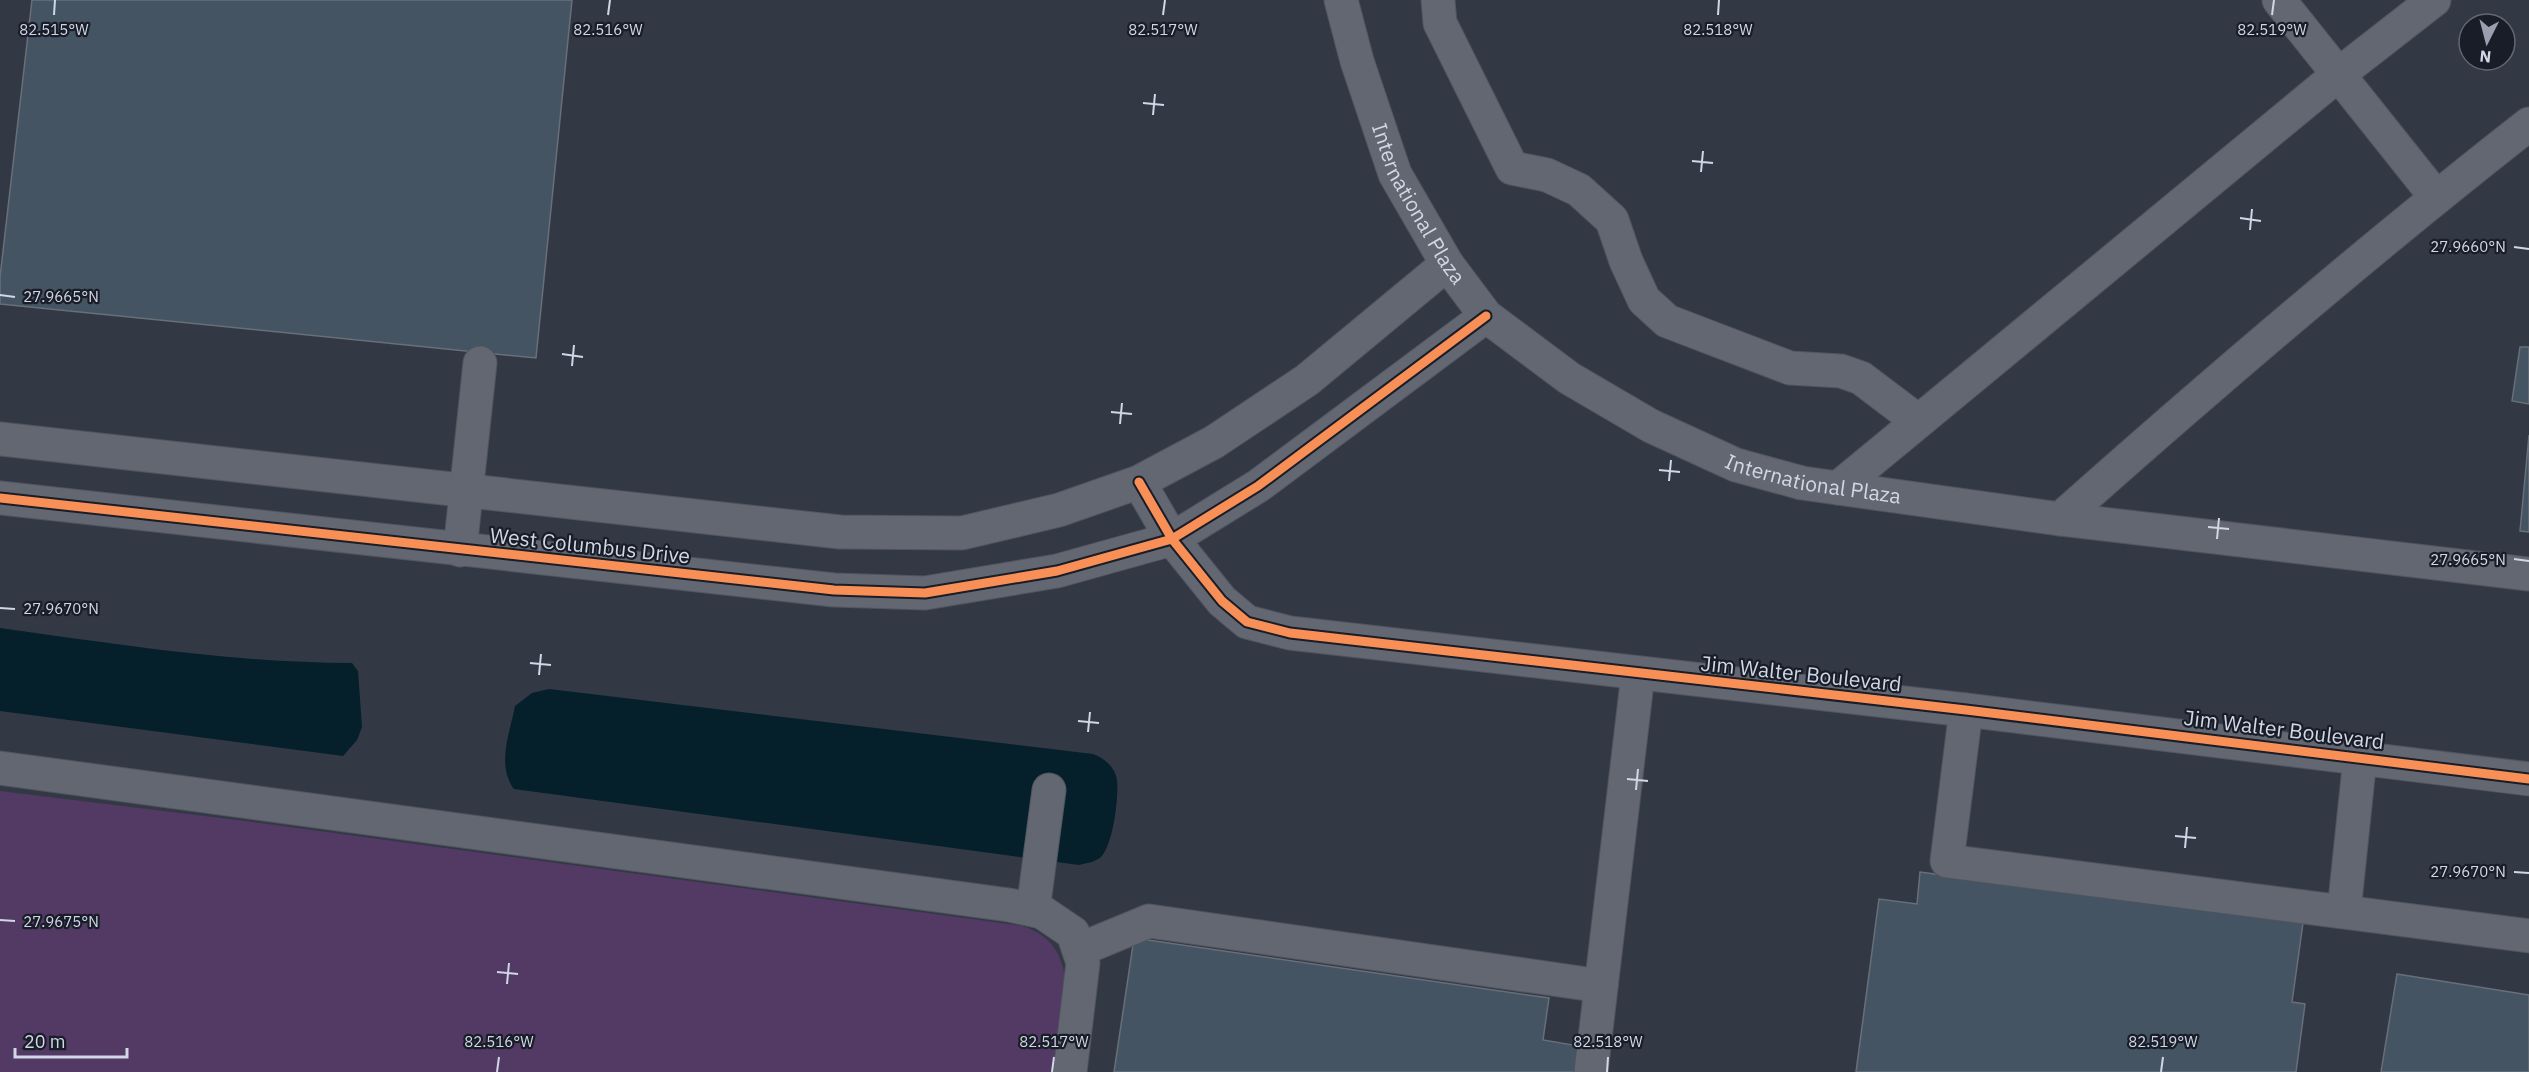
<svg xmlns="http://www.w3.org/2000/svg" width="2529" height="1072" font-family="'IBM Plex Sans',sans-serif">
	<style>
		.green { fill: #533a65 }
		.water { fill: #05202a }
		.building { fill: #445463; stroke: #686f79; stroke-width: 1.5 }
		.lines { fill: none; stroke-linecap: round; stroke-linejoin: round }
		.minor-casing { stroke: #50545f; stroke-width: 35 }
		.minor { stroke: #636771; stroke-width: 33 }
		.cycleway-casing { stroke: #191d28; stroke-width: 13 }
		.cycleway { stroke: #f78f57; stroke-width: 9 }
		.ticks { fill: none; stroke: #d0d7e6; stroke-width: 2 }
		.labels { text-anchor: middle; stroke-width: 4.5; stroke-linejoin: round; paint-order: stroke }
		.street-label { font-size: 21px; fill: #d0d7e6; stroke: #191d28 }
		.ticks-label { font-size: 15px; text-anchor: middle; fill: #d0d7e6; stroke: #191d28; stroke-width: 4.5; stroke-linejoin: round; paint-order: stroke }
	</style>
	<rect width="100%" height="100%" fill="#333845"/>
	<!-- green -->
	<path class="green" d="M0,791l253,31 770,104c7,3 15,6 21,11 37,30 17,94 12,135h-1056z"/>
	<!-- water -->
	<path class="water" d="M0,628c116,16 234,35 352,35l6,8 4,56 -5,13 -14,16 -343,-45z
		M549,689l544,65c11,4 22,13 24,26 2,17 -4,65 -16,77 -6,5 -14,6 -22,8l-565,-76c-18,-24 -4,-56 1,-83l17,-13z"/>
	<!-- building -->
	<path class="building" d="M32,0h540l-36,358 -536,-54v-27z
		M2520,347h9v57l-17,-3z
		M2520,347h9v57l-17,-3z
		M2529,435v97l-9,-1z
		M2529,435v97l-9,-1z
		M1920,872l383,51 -11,79 13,2 -9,68h-440l23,-173 38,5z
		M1134,938l415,60 -6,42 42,7 -3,25h-468z
		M2397,974l132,21v77h-148z"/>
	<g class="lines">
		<!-- minor casing -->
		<g class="minor-casing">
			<g id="minor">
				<path id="s1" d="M1341,0l16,61 38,113 52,90 39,52 83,62 82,48 85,39 66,18 258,36 469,55"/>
				<path d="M1438,0l2,23 72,145 35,7 32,15 33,30 14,41 18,39 23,21 123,47 51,3 20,7 57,43"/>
				<path d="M2279,0l157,197"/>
				<path d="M0,439l840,93 122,1 97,-23 80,-28 75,-40 93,-62 140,-116"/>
				<path d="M1139,482l33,57 50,62 25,21 43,11 676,77 563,69"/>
				<path d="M1838,488l501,-414 95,-74"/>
				<path d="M0,498l834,92 91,3 132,-22 115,-32 86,-53 228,-170"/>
				<path d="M2060,519c153,-136 308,-269 469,-395"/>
				<path d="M460,550l20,-187"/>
				<path d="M1966,710l-19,151 582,75"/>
				<path d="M0,768l1009,137 33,7 31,21 10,30 -13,109"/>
				<path d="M1033,910l16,-120"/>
				<path d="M2344,911l16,-153"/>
				<path d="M1079,950l70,-29 452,65"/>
				<path d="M1591,1072l47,-398"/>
			</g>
		</g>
		<!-- minor -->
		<use href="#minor" class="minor"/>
		<!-- cycleway casing -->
		<g class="cycleway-casing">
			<path id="cycleway" d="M1139,482l33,57 50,62 25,21 43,11 676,77 563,69
				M0,498l834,92 91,3 132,-22 115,-32 86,-53 228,-170"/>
		</g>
		<!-- cycleway -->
		<use href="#cycleway" class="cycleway"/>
	</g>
	<!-- ticks -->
	<path class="ticks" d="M54,15l1,-15M608,15l2,-15M1163,15l2,-15M1718,15l1,-15M2272,15l2,-15M1143,103l21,2M1153,115l2,-21M1692,161l21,2M1701,172l2,-21M2240,218l21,3M2250,230l2,-21M2514,247l15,2M0,295l15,2M562,354l21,3M572,366l2,-21M1111,412l21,2M1120,424l2,-21M1659,470l21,2M1669,481l2,-21M2208,527l21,2M2217,539l2,-21M2514,559l15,2M0,608l15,1M530,663l21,2M539,675l2,-21M1078,721l21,2M1088,732l2,-20M1627,779l21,2M1636,790l2,-21M2175,836l21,2M2185,848l2,-21M2514,872l15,1M0,920l15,1M497,972l21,2M507,984l2,-21M497,1072l2,-15M1052,1072l2,-15M1607,1072l1,-15M2161,1072l2,-15"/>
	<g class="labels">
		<!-- street labels -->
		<g class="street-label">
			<text dy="7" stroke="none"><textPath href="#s1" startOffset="219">International Plaza</textPath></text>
			<text dy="7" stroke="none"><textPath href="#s1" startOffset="722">International Plaza</textPath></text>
			<text transform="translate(590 546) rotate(6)" y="7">West Columbus Drive</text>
			<text transform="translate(1801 674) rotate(6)" y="7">Jim Walter Boulevard</text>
			<text transform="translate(2284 730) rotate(7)" y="7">Jim Walter Boulevard</text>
		</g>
	</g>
	<g class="ticks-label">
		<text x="54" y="35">82.515°W</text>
		<text x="608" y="35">82.516°W</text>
		<text x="1163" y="35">82.517°W</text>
		<text x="1718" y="35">82.518°W</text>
		<text x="2272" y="35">82.519°W</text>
		<text x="2468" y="252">27.9660°N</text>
		<text x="61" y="302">27.9665°N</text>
		<text x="2468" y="565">27.9665°N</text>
		<text x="61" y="614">27.9670°N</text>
		<text x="2468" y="877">27.9670°N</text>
		<text x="61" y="927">27.9675°N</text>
		<text x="499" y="1047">82.516°W</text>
		<text x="1054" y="1047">82.517°W</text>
		<text x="1608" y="1047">82.518°W</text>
		<text x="2163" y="1047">82.519°W</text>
	</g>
	<!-- north arrow -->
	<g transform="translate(2487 42) rotate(186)"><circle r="28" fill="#191d28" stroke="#626774" stroke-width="1.5"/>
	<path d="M0-4.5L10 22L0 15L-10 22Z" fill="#999fae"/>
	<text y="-9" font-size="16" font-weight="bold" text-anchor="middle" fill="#d0d7e6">N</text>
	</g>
	<!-- scale -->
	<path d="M15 1048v9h112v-9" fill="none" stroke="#d0d7e6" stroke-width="3"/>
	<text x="24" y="1048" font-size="18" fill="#d0d7e6" stroke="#191d28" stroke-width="4.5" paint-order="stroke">20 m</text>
</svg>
